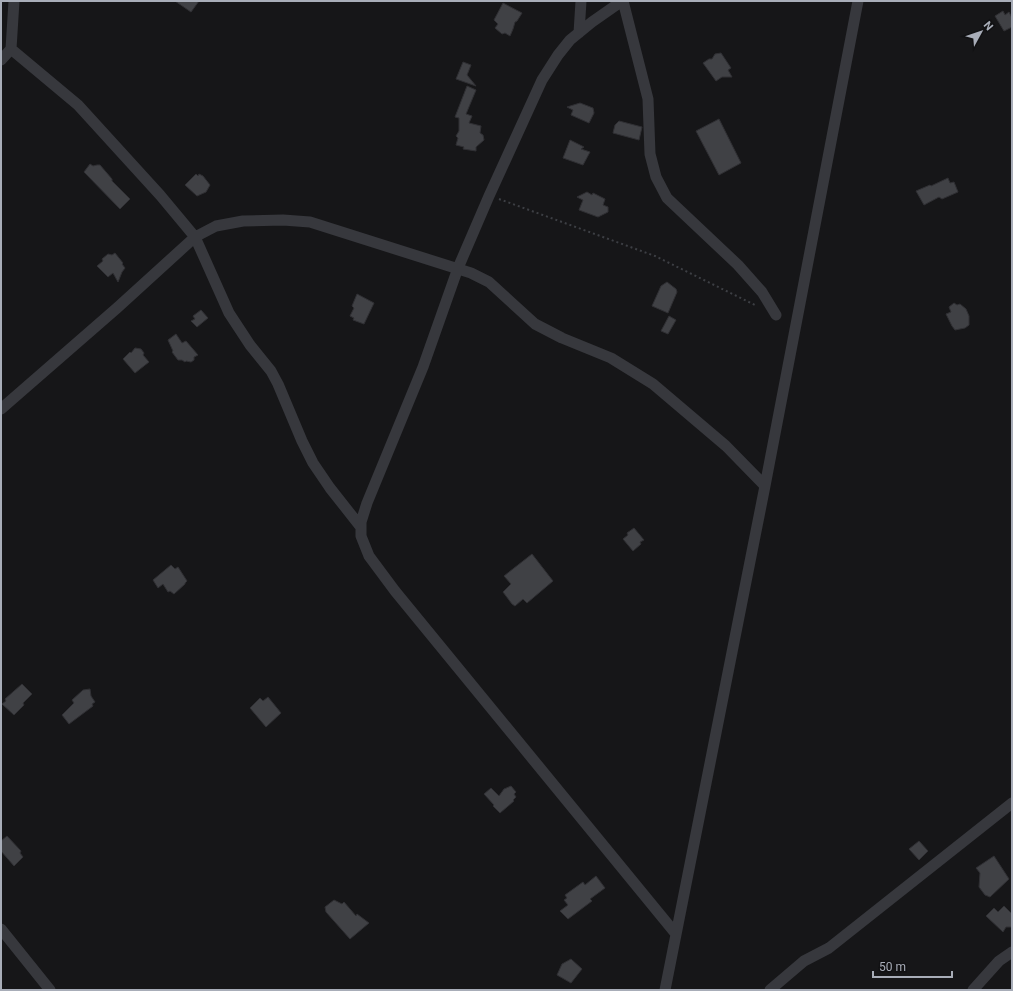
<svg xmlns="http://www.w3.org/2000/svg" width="1013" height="991" font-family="Roboto,sans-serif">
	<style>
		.building { fill: #404145; stroke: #303034 }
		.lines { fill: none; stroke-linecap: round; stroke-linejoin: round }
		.path { stroke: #3d3f44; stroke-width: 2; stroke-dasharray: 2 3; stroke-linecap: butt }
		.minor { stroke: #37383d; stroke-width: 11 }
	</style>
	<rect width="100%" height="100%" fill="#161618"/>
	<!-- building -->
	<path class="building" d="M175,1h24l-8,11z
		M503,3l19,10 -5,8 -2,1 -2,7 -3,7 -5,-3 -3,1 -7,-6 3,-4 -4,-4z
		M1003,11l2,4 4,-3 3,6v9l-8,4 -9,-15z
		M721,53l10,15 -3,2 4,7h-10l-6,4 -13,-18 6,-4h3l3,-5z
		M463,62l8,3 -4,10 9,11 -20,-7z
		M467,86l9,4 -10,24 6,2 -3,7 12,3 -1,7 3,2 1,5 -8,7v4l-13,-2 1,-2 -8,-2 2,-7 -2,-2 3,-5v-13l-4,-1z
		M580,103l13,5 1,5 -5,10 -18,-8 2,-5 -6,-3z
		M719,119l22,44 -22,12 -23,-44z
		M619,121l23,6 -3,13 -26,-7 2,-8z
		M570,140l14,7 -3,2 9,3 -7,13 -20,-7z
		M90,164l3,2 4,-1h3l12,14v2l18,18 -10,10 -36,-37z
		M196,174l2,2 1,-2 4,2 7,9 -4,7 -9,4 -12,-11z
		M948,178l2,5 4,-1 4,10 -16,7 -3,-2 -15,8 -8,-14 14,-6 1,1z
		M587,192l5,3 1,-2 12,6 -2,6 5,2v5l-10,5 -19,-7 4,-10 -6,-3z
		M115,253l8,10 -1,1 3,4 -3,4 -4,10 -5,-9 -5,4 -11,-11 6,-5 -1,-2 6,-5 4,1z
		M667,282l9,7 1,3 -9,21 -16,-7 9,-20z
		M357,294l17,9 -10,21 -11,-4 1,-2 -4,-2 4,-8 -2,-2z
		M954,303l3,2 3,-1 6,5 3,7v9l-4,3 -10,2 -3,-4 -6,-12 5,-2 -2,-5z
		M201,310l7,8 -11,9 -6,-6 4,-2 -2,-3z
		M669,316l7,4 -8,14 -7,-3z
		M176,334l6,9 4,-2 12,14 -4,2v3l-3,2 -5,-1 -1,1 -3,-2h-4l-6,-8 1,-1 -5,-11z
		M135,348l6,1 3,4 -1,2 6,7 -14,11 -12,-14 7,-7 1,1z
		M634,528l10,12 -4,2 1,2 -8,7 -10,-12 5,-4 -1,-2z
		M532,554l21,27 -26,22 -4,-4 -8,7 -3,-2 -9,-12 8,-8 -7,-8z
		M171,565l4,4 3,-2 9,14 -2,2v1l-11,10 -4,-3 -2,1 -5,-8 -5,4 -5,-8z
		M22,684l10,10 -9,9 1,2 -10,10 -12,-11 4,-3 -1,-2z
		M90,689l1,7 4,6 -3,2 1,2 -24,18 -7,-9 12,-12 -2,-3 11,-10z
		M268,697l13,16 -15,14 -16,-19 10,-10 3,3z
		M511,786l5,6 -2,2 2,3 -3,3 1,1 -14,12 -7,-7 1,-1 -10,-11 7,-6 8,8 5,-7z
		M7,836l14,15 -1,2 3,4 -9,9 -13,-15v-10z
		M919,841l9,10 -9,9 -10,-11z
		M994,856l15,23 -19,18 -5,-2 -6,-8 1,-14 -4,-5z
		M596,876l9,12 -15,11 2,2 -24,18 -8,-8 8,-6 -4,-5 3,-2 -2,-3 18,-13 2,3z
		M334,900l8,4 2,-2 12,14 1,-2 12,9 -19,16 -24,-27 -1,-5z
		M1004,906l8,8v13h-6l-3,5 -17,-16 8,-8 4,4z
		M571,959l11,10 -11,14 -14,-8 5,-11z"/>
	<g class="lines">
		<!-- path -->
		<path class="path" d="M499,199l156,57 102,50"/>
		<!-- minor -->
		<path class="minor" d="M622,1l-30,21 -22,18 -12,15 -16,25 -53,116 -31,72 -35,99 -56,136 -6,19v14l8,20 26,35 281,343
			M623,1l25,98 2,55 6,23 11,21 71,67 24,27 14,23
			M579,33l2,-32
			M11,49l67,56 82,90 35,42 34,76 21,32 21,26 7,13 24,57 11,22 17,25 30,38
			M1,60l10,-11 3,-48
			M1,409l116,-101 78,-71 21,-11 27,-5 40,-1 27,2 161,51 18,9 46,42 27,14 49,20 42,26 73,62 39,40
			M1,929l49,61
			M665,990l100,-504 93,-485
			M770,990l34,-29 25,-13 183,-145
			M973,990l26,-29 13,-9"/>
	</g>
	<!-- border -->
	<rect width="1013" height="991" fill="none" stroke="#a8adb8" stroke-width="4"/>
	<!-- north arrow -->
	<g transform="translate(981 32) rotate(50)" stroke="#111113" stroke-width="3" paint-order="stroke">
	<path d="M0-3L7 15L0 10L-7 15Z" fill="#a8adb8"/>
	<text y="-6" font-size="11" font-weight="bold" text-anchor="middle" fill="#a8adb8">N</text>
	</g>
	<!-- scale -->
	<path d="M873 971v6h79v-6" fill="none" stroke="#a8adb8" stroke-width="2"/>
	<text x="879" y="971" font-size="12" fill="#a8adb8" stroke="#111113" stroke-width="3" paint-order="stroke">50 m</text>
</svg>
